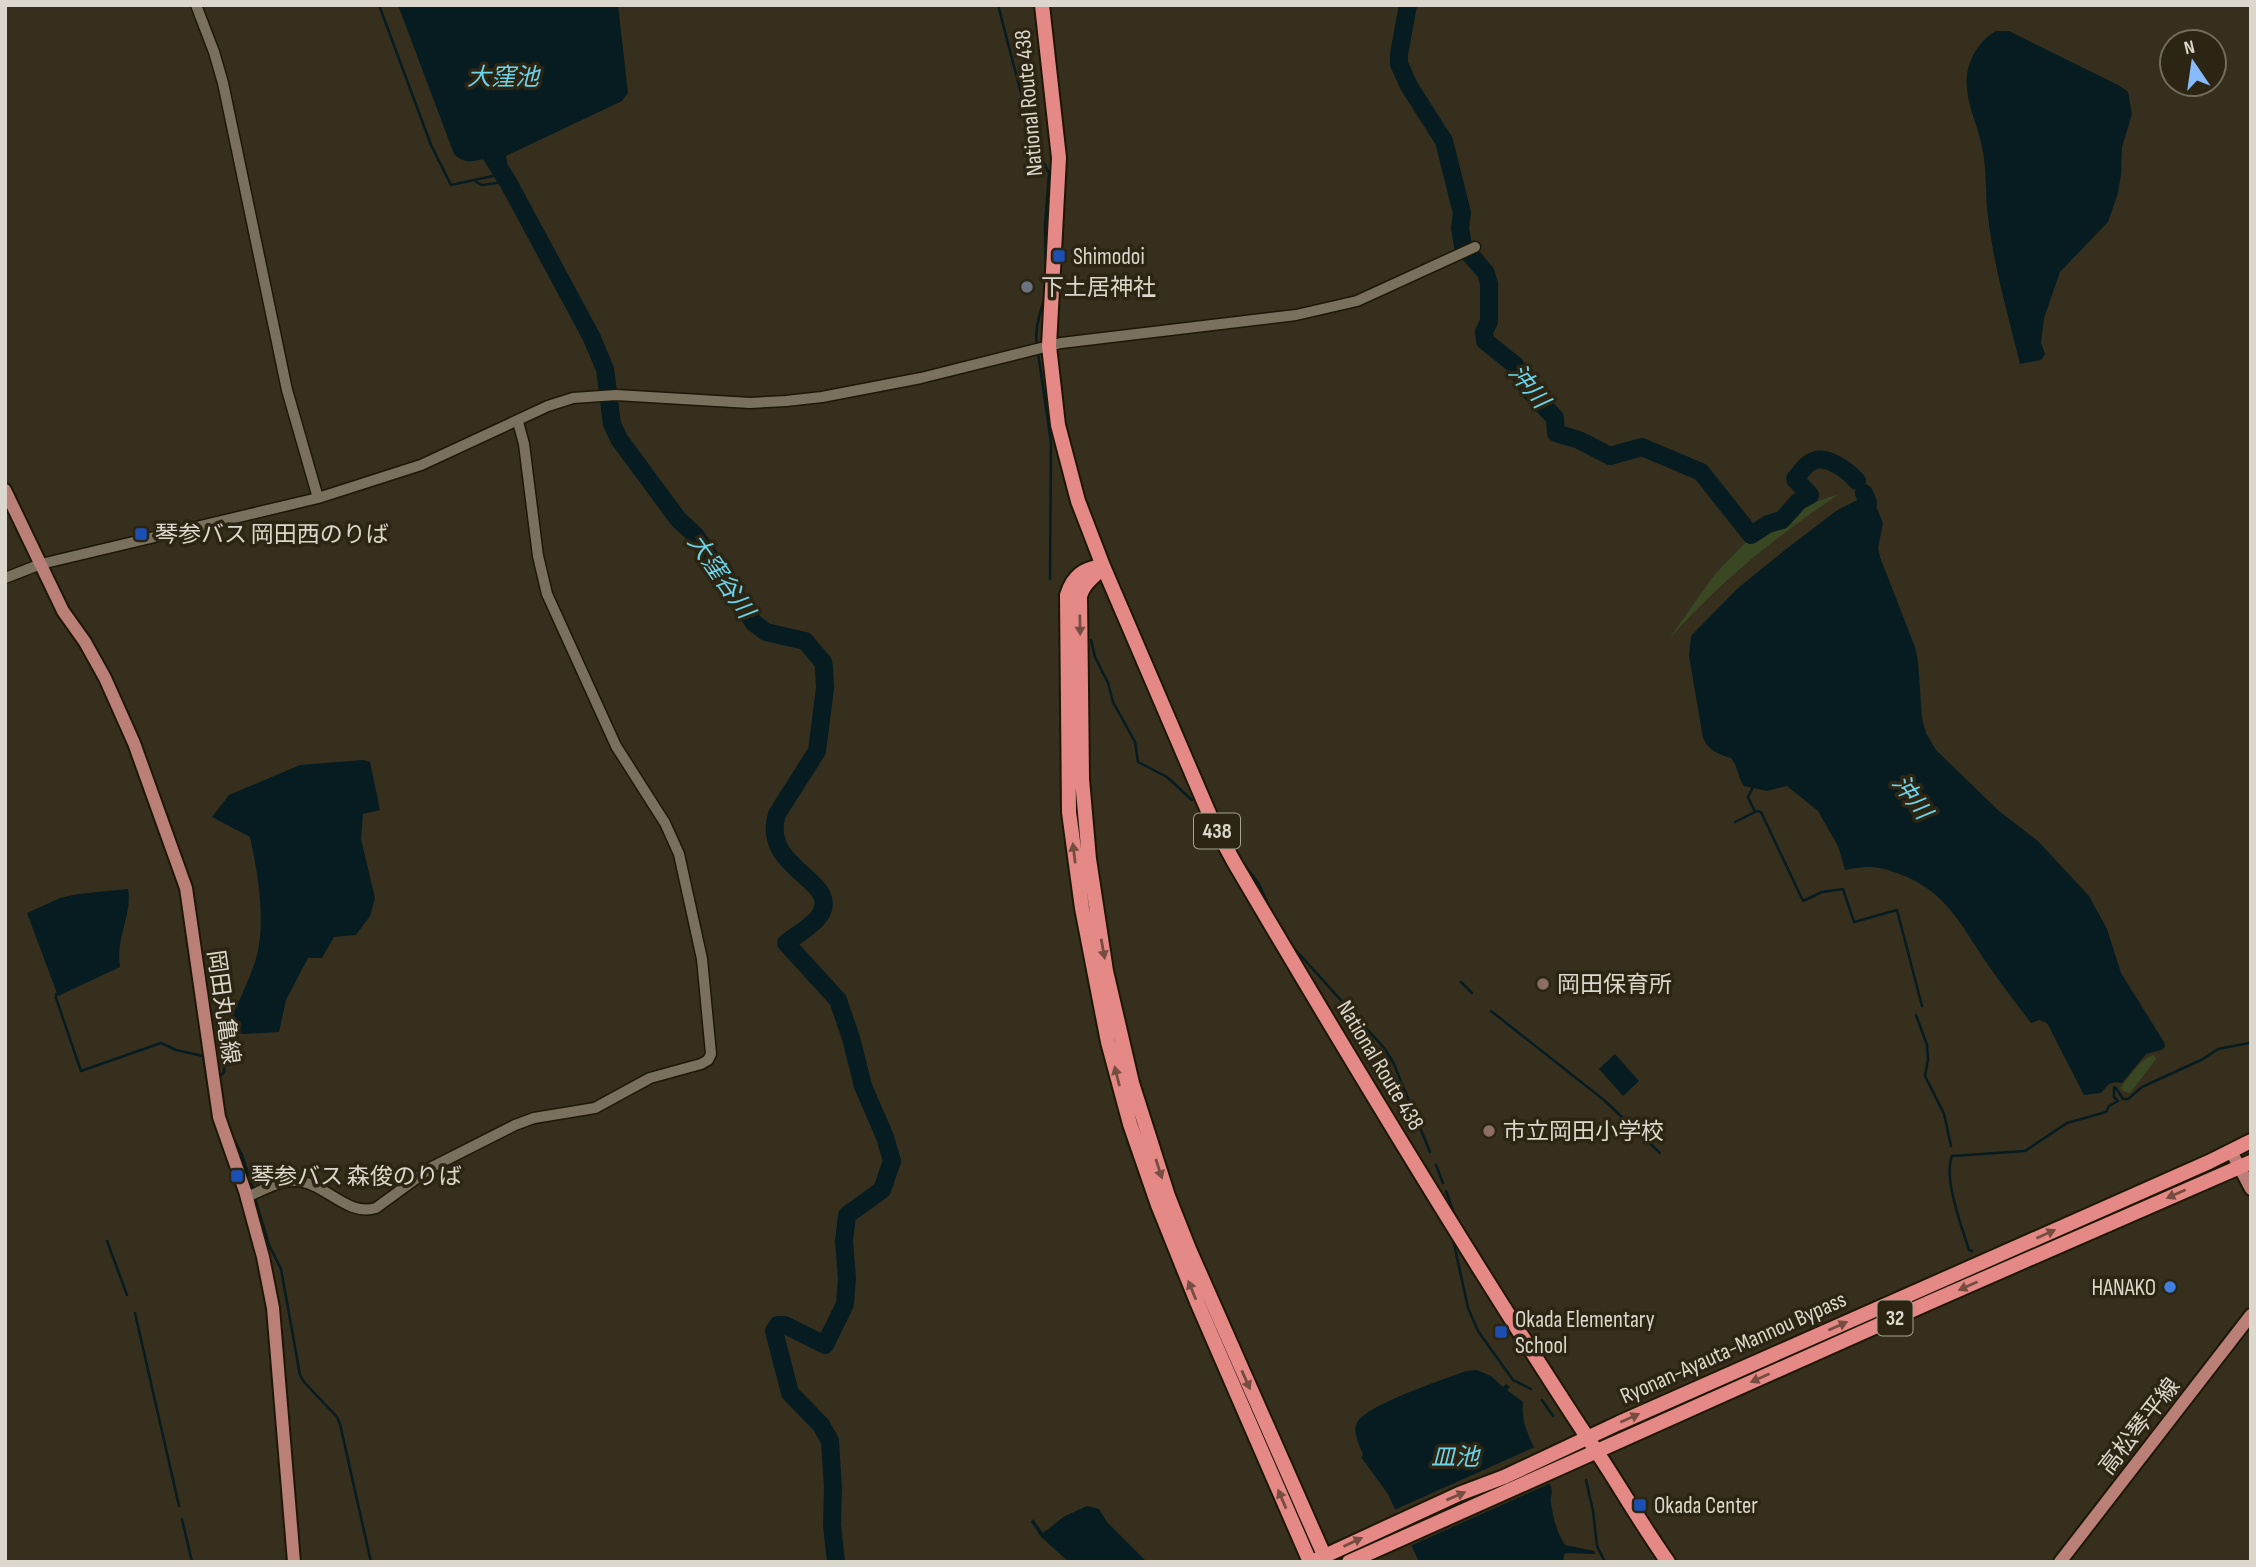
<svg xmlns="http://www.w3.org/2000/svg" width="2256" height="1567" font-family="'Sofia Sans Condensed','Noto Sans JP',sans-serif">
	<style>
		.green { fill: #394823 }
		.water { fill: #061c21 }
		.pier { fill: #362f1d }
		.lines { fill: none; stroke-linecap: round; stroke-linejoin: round }
		.stream { stroke: #061c21; stroke-width: 2.5 }
		.river { stroke: #061c21; stroke-width: 18 }
		.minor-casing { stroke: #1d1706; stroke-width: 13 }
		.major-casing { stroke: #1d1706; stroke-width: 16 }
		.highway-casing { stroke: #1d1706; stroke-width: 18 }
		.minor { stroke: #79715d; stroke-width: 10 }
		.major { stroke: #ba7f76; stroke-width: 12 }
		.highway { stroke: #e58986; stroke-width: 14 }
		.oneway { fill: #764d41 }
		.transit-dot { fill: #1a4fb4; stroke: #2c2513; stroke-width: 2.5 }
		.worship-dot { fill: #6b7280; stroke: #2c2513; stroke-width: 2.5 }
		.education-dot { fill: #8d6e63; stroke: #2c2513; stroke-width: 2.5 }
		.shop-dot { fill: #3f7fe0; stroke: #2c2513; stroke-width: 2.5 }
		.labels { text-anchor: middle; stroke-width: 7; stroke-linejoin: round; paint-order: stroke }
		.shield { fill: #2c2513; stroke: #a6a294; stroke-width: 2 }
		.shield-label { font-size: 21px; font-weight: bold; fill: #dbd7cc }
		.street-label { font-size: 23px; fill: #dbd7cc; stroke: #2c2513 }
		.poi-label { font-size: 23px; fill: #dbd7cc; stroke: #2c2513; text-anchor: start }
		.water-label { font-size: 24px; font-style: italic; fill: #6bd4eb; stroke: #2c2513 }
	</style>
	<rect width="100%" height="100%" fill="#362f1d"/>
	<!-- green -->
	<path class="green" d="M1839,494c-64,43 -119,88 -170,145l46,-65 32,-33 22,-15 14,-4 12,-13z
		M2154,1055l2,4 -26,34 -7,-2 -2,-4c9,-11 19,-28 33,-32z"/>
	<!-- water -->
	<path class="water" d="M398,5h220l10,88 -6,8 -116,55 2,11 -15,4 -5,-13c-14,3 -23,7 -34,-4z
		M1996,31h13l111,55 8,6 4,22 -10,33 -1,28 -3,18 -10,29 -48,50 -16,46 -3,25 4,11 -4,6 -21,4c-12,-49 -26,-97 -32,-147 -3,-23 -1,-48 -6,-70 -5,-26 -20,-50 -14,-78 4,-16 14,-30 28,-38z
		M1861,498l7,11 8,-3 7,17 -5,25 2,9 35,90 3,14 4,57 4,15 10,17 63,61 39,30 51,55 18,33 14,44 43,69 1,5 -4,3 -15,4 -24,29 -7,-1 -6,2 -8,9 -17,2 -37,-72 -8,-3 -8,3c-15,-20 -31,-40 -45,-61 -25,-37 -40,-70 -84,-87 -23,-9 -33,-10 -57,-5l-7,-24 -20,-35 -31,-25 -20,5 -23,-5c-6,-8 -6,-20 -13,-28 -12,-3 -23,-8 -28,-20l-14,-82 2,-20 47,-48 47,-38 51,-39z
		M363,760l7,2 10,48 -17,4 -2,25 14,59 -5,18 -14,19 -22,2 -12,21h-14l-22,42 -7,32 -36,2 -14,-3v-8c9,-20 19,-40 26,-61 12,-37 3,-88 -5,-125l-38,-20 17,-22 71,-30z
		M128,889c5,24 -13,49 -8,78l-62,29 -31,-83 33,-15 18,-4z
		M1615,1054l24,27 -16,15 -24,-27z
		M1477,1370l14,6 12,11 3,-3 4,3 -3,3 16,12c-4,30 21,57 28,85 2,6 -1,10 0,16 2,15 6,30 14,42l29,6 1,3 -29,-1 -2,2 -1,7h-144l-31,-68 -27,-37 2,-2c-3,-10 -11,-22 -6,-32 8,-18 88,-44 109,-52z
		M1087,1506l12,3 8,13 40,40h-78l-28,-25 -10,-15 2,-3 10,14 22,-17z"/>
	<!-- pier -->
	<path class="pier" d="M1537,1446l16,36 -145,65 -16,-36z"/>
	<g class="lines">
		<!-- stream -->
		<path class="stream" d="M379,5l52,140 20,40 51,-11
			M998,5l36,138 15,30 -4,53 1,52
			M476,182l6,3 15,-2 5,-9
			M1037,346c-3,-19 4,-34 8,-51
			M1038,353l13,89 -1,137
			M1091,640l4,17 13,26 5,19 22,40 3,20 29,15 25,23
			M1753,787l-5,10 7,15
			M1735,822l22,-11 4,1 42,89 19,-9 21,-3 11,33 43,-12 25,96
			M1246,867l13,17 13,29
			M1275,918l18,29 91,101 9,14 37,90
			M1461,982l11,11
			M56,994v4l25,73 80,-28 15,7 27,6 5,30
			M1491,1011l113,89 56,53
			M1916,1015l11,30 1,14 -3,17 19,38 7,32
			M218,1079l6,-7 1,-39 5,-6
			M2116,1088l7,11h5l14,-12 61,-28 15,-10 31,-6 2,4
			M232,1136l10,19 12,36
			M1436,1165l7,18
			M1446,1191l9,25
			M255,1198l14,47 12,24 19,106 4,7 33,35 3,7 31,138
			M1453,1239l15,69 10,23 35,49 18,9
			M107,1241l20,54
			M1972,1251l-3,-1c-7,-23 -26,-72 -17,-94l73,-5 42,-28 39,-11 3,-6 9,-5 -4,-4v-10
			M135,1313l44,193
			M1542,1400l11,16
			M1586,1480l7,31 4,35 8,16
			M182,1519l10,43"/>
		<!-- river -->
		<path class="river" d="M1408,5l-9,49v10l10,22 35,55 18,72 -2,15 3,18 23,27 3,11v37l-5,11 1,9 30,24 13,24 27,29 1,15 23,7 31,16 32,-9 59,25 50,63 17,-11 14,-4 17,-19 11,-6 -15,-16c4,-5 10,-14 16,-17 15,-9 37,9 46,19
			M488,150l20,32 83,154 14,33 7,55 7,15 59,80 18,17 58,87 12,9 39,9 18,21 1,6 1,20 -8,63 -40,63c-17,56 65,66 43,101 -7,11 -24,20 -34,28l52,57 13,38 12,48 22,51 7,24 -10,29 -35,25 -3,26 3,37 -2,26 -20,41 -40,-20h-7l-4,6 16,62 31,32 9,16 3,47 -1,37 4,37
			M1856,526l12,-23 -4,-10"/>
		<!-- minor casing -->
		<g class="minor-casing">
			<path id="minor" d="M196,5l18,47 9,31 64,307 31,108
				M5,578l36,-14 277,-66 103,-33 127,-59 25,-8 43,-3 134,8 36,-2 36,-4 99,-19 140,-35 235,-28 61,-14 118,-54
				M247,1197c14,-6 31,-16 47,-16 31,0 51,36 82,27l56,-41 83,-42 19,-7 61,-10 55,-30 51,-14 7,-4 3,-6 -9,-95 -23,-105 -14,-31 -49,-77 -69,-152 -9,-38 -14,-112 -6,-22"/>
		</g>
		<!-- major casing -->
		<g class="major-casing">
			<path id="major" d="M5,490l58,121 22,31 20,36 29,65 52,145 33,229 26,74 18,66 10,51 21,254
				M2231,1151l20,38
				M2060,1562l191,-247"/>
		</g>
		<!-- highway casing -->
		<g class="highway-casing">
			<path id="highway" d="M1042,5l17,153 -10,188 9,79 20,76 25,65 111,259 20,37c114,194 230,387 353,575 28,41 52,84 81,125
				M1103,566c-20,3 -30,10 -36,29l2,217 13,96 26,134 22,82 28,81 39,97 113,260
				M1103,566c-9,12 -19,16 -23,30l2,183 7,80 17,112 26,112 36,113 21,53 138,313
				M1316,1560l143,-66 45,-17 115,-54 590,-261 42,-21
				M1349,1562l579,-259 323,-141"/>
		</g>
		<!-- minor -->
		<use href="#minor" class="minor"/>
		<!-- major -->
		<use href="#major" class="major"/>
		<!-- highway -->
		<use href="#highway" class="highway"/>
	</g>
	<!-- one-way arrows -->
	<defs><path id="oneway-solid" d="M-6-.8H1V-3.2L6.5 0L1 3.2V.8H-6Z" transform="scale(1.75)"/></defs>
	<g class="oneway">
		<use href="#oneway-solid" transform="translate(1080 625) rotate(89)"/>
		<use href="#oneway-solid" transform="translate(1074 853) rotate(-97)"/>
		<use href="#oneway-solid" transform="translate(1103 949) rotate(80)"/>
		<use href="#oneway-solid" transform="translate(1117 1076) rotate(-104)"/>
		<use href="#oneway-solid" transform="translate(1159 1169) rotate(72)"/>
		<use href="#oneway-solid" transform="translate(2176 1194) rotate(156)"/>
		<use href="#oneway-solid" transform="translate(2046 1234) rotate(-24)"/>
		<use href="#oneway-solid" transform="translate(1968 1286) rotate(156)"/>
		<use href="#oneway-solid" transform="translate(1192 1290) rotate(-112)"/>
		<use href="#oneway-solid" transform="translate(1838 1326) rotate(-24)"/>
		<use href="#oneway-solid" transform="translate(1760 1378) rotate(156)"/>
		<use href="#oneway-solid" transform="translate(1246 1380) rotate(66)"/>
		<use href="#oneway-solid" transform="translate(1630 1418) rotate(-24)"/>
		<use href="#oneway-solid" transform="translate(1456 1496) rotate(-23)"/>
		<use href="#oneway-solid" transform="translate(1282 1499) rotate(-113)"/>
		<use href="#oneway-solid" transform="translate(1353 1542) rotate(-25)"/>
	</g>
	<!-- markers -->
	<g class="transit-dot">
		<rect x="1052" y="249" width="14" height="14" rx="3.5"/>
		<rect x="134" y="527" width="14" height="14" rx="3.5"/>
		<rect x="230" y="1169" width="14" height="14" rx="3.5"/>
		<rect x="1494" y="1325" width="14" height="14" rx="3.5"/>
		<rect x="1633" y="1498" width="14" height="14" rx="3.5"/>
	</g>
	<circle class="worship-dot" cx="1027" cy="287" r="7"/>
	<g class="education-dot">
		<circle cx="1543" cy="984" r="7"/>
		<circle cx="1489" cy="1131" r="7"/>
	</g>
	<circle class="shop-dot" cx="2170" cy="1287" r="7"/>
	<g class="labels">
		<!-- shield labels -->
		<g class="shield">
			<rect x="1194" y="813.5" width="46" height="35" rx="5"/>
			<rect x="1877.5" y="1300.5" width="35" height="35" rx="5"/>
		</g>
		<g class="shield-label">
			<text x="1217" y="838">438</text>
			<text x="1895" y="1325">32</text>
		</g>
		<!-- street labels -->
		<g class="street-label">
			<text transform="translate(1028 103) rotate(-95)" y="8">National Route 438</text>
			<text transform="translate(224 1007) rotate(82)" y="8">岡田丸亀線</text>
			<text transform="translate(1381 1065) rotate(59)" y="8">National Route 438</text>
			<text transform="translate(1733 1347) rotate(-24)" y="8">Ryonan-Ayauta-Mannou Bypass</text>
			<text transform="translate(2139 1426) rotate(-52)" y="8">高松琴平線</text>
		</g>
		<!-- poi labels -->
		<g class="poi-label">
			<text x="1073" y="264">Shimodoi</text>
			<text x="1041" y="295">下土居神社</text>
			<text x="155" y="542">琴参バス 岡田西のりば</text>
			<text x="1557" y="992">岡田保育所</text>
			<text x="1503" y="1139">市立岡田小学校</text>
			<text x="251" y="1184">琴参バス 森俊のりば</text>
			<text x="2156" y="1295" text-anchor="end">HANAKO</text>
			<text x="1515" y="1327">Okada Elementary<tspan x="1515" dy="26">School</tspan></text>
			<text x="1654" y="1513">Okada Center</text>
		</g>
		<!-- water labels -->
		<g class="water-label">
			<text x="503" y="85">大窪池</text>
			<text transform="translate(1529 386) rotate(51)" y="8">沖川</text>
			<text transform="translate(721 576) rotate(55)" y="8">大窪谷川</text>
			<text transform="translate(1912 797) rotate(53)" y="8">沖川</text>
			<text x="1455" y="1465">皿池</text>
		</g>
	</g>
	<!-- border -->
	<rect width="2256" height="1567" fill="none" stroke="#dbd7cc" stroke-width="14"/>
	<!-- north arrow -->
	<g transform="translate(2193 63) rotate(347)"><circle r="33" fill="#2c2513" stroke="#726c5d" stroke-width="2"/>
	<path d="M0-5L12 26L0 18L-12 26Z" fill="#88bbfc"/>
	<text y="-10" font-size="19" font-weight="bold" text-anchor="middle" fill="#dbd7cc">N</text>
	</g>
</svg>
